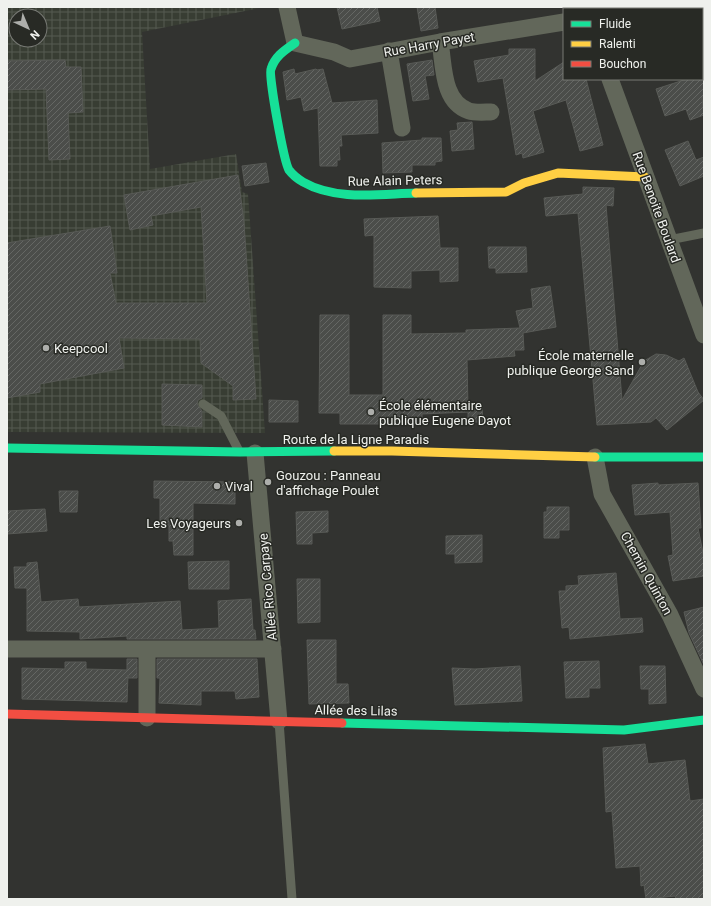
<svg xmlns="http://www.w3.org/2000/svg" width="711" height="906" font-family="Roboto,sans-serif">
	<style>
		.industrial { fill: url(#industrial-grid); fill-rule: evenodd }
		.building { fill: url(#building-hatch); stroke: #585a56 }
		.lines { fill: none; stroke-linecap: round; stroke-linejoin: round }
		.lane { stroke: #62675a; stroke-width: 9 }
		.street { stroke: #62675a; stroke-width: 17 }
		.fast { stroke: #16e098; stroke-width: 9 }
		.slow { stroke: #ffcf43; stroke-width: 9 }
		.jam { stroke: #f24e42; stroke-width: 9 }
		.poi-dot { fill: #adaeab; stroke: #282a25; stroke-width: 1.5 }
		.labels { text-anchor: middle; stroke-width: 3; stroke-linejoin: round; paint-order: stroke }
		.street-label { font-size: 13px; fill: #eff1ed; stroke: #282a25 }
		.poi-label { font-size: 13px; fill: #eff1ed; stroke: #282a25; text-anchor: start }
	</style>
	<defs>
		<pattern id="industrial-grid" width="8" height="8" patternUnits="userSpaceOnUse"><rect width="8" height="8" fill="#383d33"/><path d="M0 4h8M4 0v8" fill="none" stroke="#555a51"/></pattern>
		<pattern id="building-hatch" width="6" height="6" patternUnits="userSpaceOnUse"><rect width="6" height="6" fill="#4b4d4a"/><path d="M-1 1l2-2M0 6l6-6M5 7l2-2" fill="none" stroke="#656764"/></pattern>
	</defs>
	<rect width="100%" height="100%" fill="#323330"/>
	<!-- industrial -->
	<path class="industrial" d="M7,7h257l-122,25 8,137 86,-15 6,38 6,2 17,239 -258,-1zM16,16h24v24h-24z"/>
	<!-- building -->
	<path class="building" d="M337,7h40l3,14 -38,8z
		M417,7h18l3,21 -17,3z
		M509,49h26v32l29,-19v17h22l17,66 -23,6 -14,-51 -33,11 11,41 -21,6 -1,-5 -6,2 -13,-77 -25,4 -4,-21 35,-6z
		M65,60l1,7h15l2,45 -15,1 2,46 -21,1 -3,-71 -39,1v-29z
		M432,60l2,15 -9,1 4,23 -16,2 -6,-37z
		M294,69l1,5 21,-5 1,1 6,-1 9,34 45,-3 1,33 -37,2 1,11h-3l1,14h-3v6h-17l-2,-58 -14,3 -3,-14 -14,3 -4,-28z
		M687,79h17v18h-2l2,18 -14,5 -4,-11 -21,7 -9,-27z
		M472,122l2,27 -22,2 -2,-20 8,-1 -1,-7z
		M422,138h19l1,23 -7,1v3h-23v7l-29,1 -1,-30 40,-3z
		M688,141l8,19 8,-3v19l-24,10 -15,-36z
		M266,163l3,19 -24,4 -3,-20z
		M238,175l6,48 12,176 -23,1v-14l-32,-23 -1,-24 -81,-1 5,30 -84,16v8l-33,6v-155l103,-17 7,47h-7l6,30h91l-6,-96 -50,9 2,9 -23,5 -6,-35z
		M583,187l31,1 -1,18 -7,-1 16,195 22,-39 12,-7 10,1 13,6 5,-3 14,34 6,8 -37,30 -11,-12 -5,4 -54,3 -19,-212 -32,3 -2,-18 39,-4z
		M438,216l2,32h18v33l-18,1v-12l-29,1v17l-37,-1v-52l-9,1 -1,-17z
		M488,247h38l1,25 -31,1v-5h-7z
		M550,286l6,41 -33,6 1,17h-10l1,6 -48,4 1,48 14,-1 1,15h-15v-10l-46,2v10h-82v-11h-21l1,-98h29v80h34v-80h28v19l55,-1v-3l54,-2 -4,-17 17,-3 -2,-19z
		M162,384l40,1v13l-4,2 -1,4 5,7v16l-40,-2z
		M269,400l29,1v21h-29z
		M154,481l81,1v22l-42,-1v52h-19l-1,-14h-4v-16h-9v-27h-6z
		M658,483v2l40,-2 3,45h-3l6,30v18l-31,5 -5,-25 5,-1 -3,-43 -35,3 -3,-30z
		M59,491h19l-1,21h-17z
		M547,507h22v23h-10v8h-15v-26h3z
		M45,509l2,22 -40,3v-23z
		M328,511v21l-16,1v11h-15l-1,-32z
		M482,535v27l-27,1v-9h-9v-18z
		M229,561v28h-40l-1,-27z
		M37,562l4,40 37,-3 1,8 101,-6 2,29 37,-2 -1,-27 33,-2 2,31h2l1,9h-129v-3l-47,3v-7l-53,-1v-43h-12l-1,-21h13v-4z
		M616,573l4,46 22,-1 1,14 -73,7 -1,-12 -7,1 -3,-37h7v-5l13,-1 -1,-9z
		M297,579h23v43l-22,1z
		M704,607v58l-15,-32 -5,-21z
		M307,640h29v44h12l1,19 -40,1z
		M127,659h10v19h-9v-3l-1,27 -105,-3v-31l43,1v-7h21v7l41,1z
		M157,659h100l2,38 -23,2 -1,-8h-34v14l-42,-2 1,-25h-3z
		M599,661l1,27h-11v9l-23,1 -2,-36z
		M520,666l2,35 -67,4 -3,-37 23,1z
		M640,666h25l1,37 -17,1v-15h-8z
		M645,744l3,20 37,-4 5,41 14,-2v100h-28l-1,-3 -29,3 -2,-14 -3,1 -1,-20 -24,2 -4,-57 -6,1 -3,-64z"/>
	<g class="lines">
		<!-- lane -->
		<path class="lane" d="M669,240l35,-7
			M203,404l18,12 18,35
			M279,721l13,178"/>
		<!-- street -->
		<path class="street" d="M287,7l8,36 39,9 16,7 90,-17 124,-20
			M585,7l1,2
			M440,42c4,23 2,60 29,69 6,2 16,1 22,1
			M389,51l13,77
			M610,79l94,256
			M255,453l24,268
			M595,457l7,37 68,121 34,74
			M7,649h266
			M147,649v69"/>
		<!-- fast -->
		<path class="fast" d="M295,43c-10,7 -20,13 -24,26 -3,6 13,93 18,101 3,4 9,9 14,12 33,19 76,12 113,11
			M7,448l233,4 94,-1
			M595,457h109
			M342,723l282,7 80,-10"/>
		<!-- slow -->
		<path class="slow" d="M416,193l90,-1 18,-9 34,-10 87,4
			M334,451h58l203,6"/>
		<!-- jam -->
		<path class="jam" d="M7,714l335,9"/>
	</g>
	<!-- markers -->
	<g class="poi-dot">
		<circle cx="46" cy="348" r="4"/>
		<circle cx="642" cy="362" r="4"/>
		<circle cx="371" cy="412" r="4"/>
		<circle cx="268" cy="482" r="4"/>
		<circle cx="217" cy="486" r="4"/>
		<circle cx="239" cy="523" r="4"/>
	</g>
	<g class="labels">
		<!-- street labels -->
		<g class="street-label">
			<text transform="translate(429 44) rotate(-10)" y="5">Rue Harry Payet</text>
			<text transform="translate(395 180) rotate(-1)" y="5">Rue Alain Peters</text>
			<text transform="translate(657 207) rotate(70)" y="5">Rue Benoite Boulard</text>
			<text x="356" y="444">Route de la Ligne Paradis</text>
			<text transform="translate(647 573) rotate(61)" y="5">Chemin Quinton</text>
			<text transform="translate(267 587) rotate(-95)" y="5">Allée Rico Carpaye</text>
			<text transform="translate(356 710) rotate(1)" y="5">Allée des Lilas</text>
		</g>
		<!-- poi labels -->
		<g class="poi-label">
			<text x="54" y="353">Keepcool</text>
			<text x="634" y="360" text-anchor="end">École maternelle<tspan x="634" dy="15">publique George Sand</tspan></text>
			<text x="379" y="410">École élémentaire<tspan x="379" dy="15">publique Eugene Dayot</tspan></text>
			<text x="276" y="480">Gouzou : Panneau<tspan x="276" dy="15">d'affichage Poulet</tspan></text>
			<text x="225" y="491">Vival</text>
			<text x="231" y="528" text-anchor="end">Les Voyageurs</text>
		</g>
	</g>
	<!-- border -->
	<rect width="711" height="906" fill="none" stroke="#eff1ed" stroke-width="16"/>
	<!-- legend -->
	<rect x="563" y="8" width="140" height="72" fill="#282a25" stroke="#787a75"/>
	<rect x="571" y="21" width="20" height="6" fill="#16e098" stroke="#787a75"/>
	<text x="599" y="28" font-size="12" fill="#eff1ed">Fluide</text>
	<rect x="571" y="41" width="20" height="6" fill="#ffcf43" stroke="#787a75"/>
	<text x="599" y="48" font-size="12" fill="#eff1ed">Ralenti</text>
	<rect x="571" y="61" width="20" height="6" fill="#f24e42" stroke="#787a75"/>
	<text x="599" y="68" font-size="12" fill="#eff1ed">Bouchon</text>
	<!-- north arrow -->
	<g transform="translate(28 28) rotate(136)"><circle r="19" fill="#282a25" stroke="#787a75"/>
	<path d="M0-3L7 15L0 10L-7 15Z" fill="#adaeab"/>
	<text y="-6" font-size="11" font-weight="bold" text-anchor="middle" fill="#eff1ed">N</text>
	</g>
</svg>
